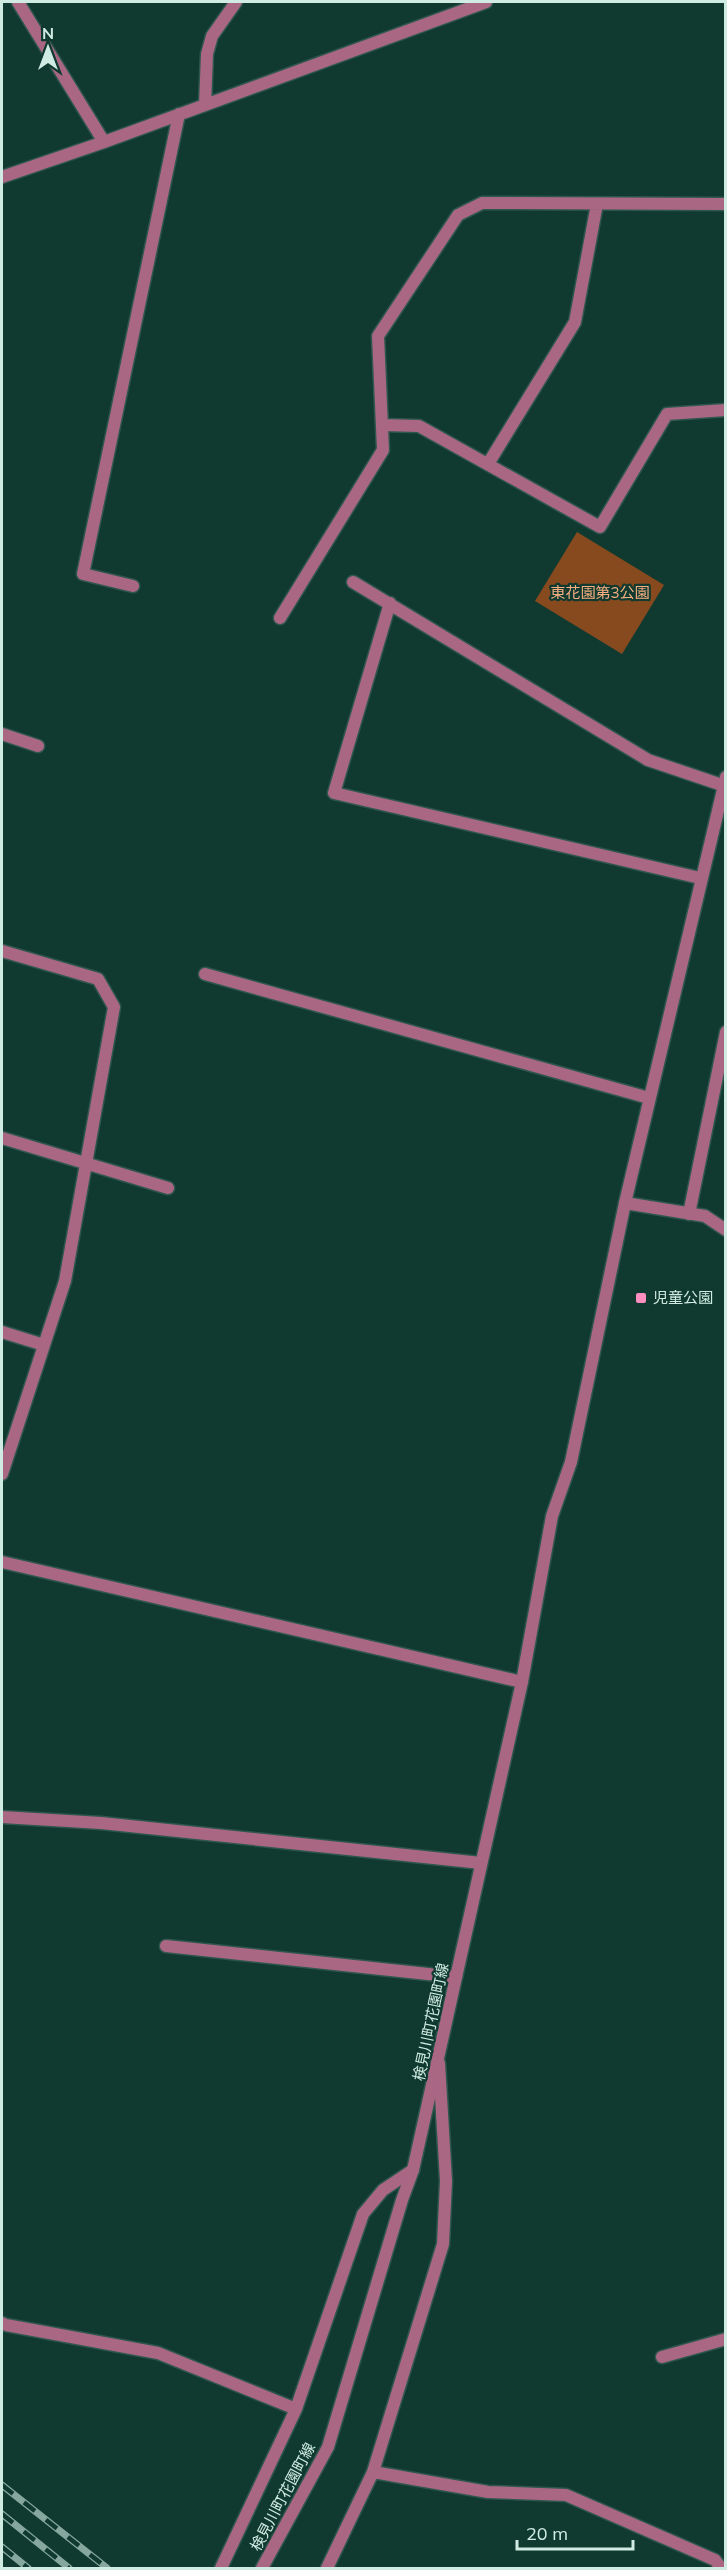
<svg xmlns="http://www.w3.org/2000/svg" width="727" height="2570" font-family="Mulish,'Noto Sans JP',sans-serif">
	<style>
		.green { fill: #874a1f }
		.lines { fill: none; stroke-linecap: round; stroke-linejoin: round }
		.service-casing { stroke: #2f564c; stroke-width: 15 }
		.minor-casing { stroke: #2f564c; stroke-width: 15 }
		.tertiary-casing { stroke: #2f564c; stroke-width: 15 }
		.service { stroke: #a96784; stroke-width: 12 }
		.minor { stroke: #a96784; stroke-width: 12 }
		.tertiary { stroke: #a96784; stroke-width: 12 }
		.rail-casing { stroke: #86a79d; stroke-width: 7 }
		.rail { stroke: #103a30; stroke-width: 4.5; stroke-dasharray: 14; stroke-linecap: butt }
		.poi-dot { fill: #fd8ebf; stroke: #103a30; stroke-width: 2 }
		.labels { text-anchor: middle; stroke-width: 4.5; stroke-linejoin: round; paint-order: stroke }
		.park-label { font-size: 15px; fill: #f8af81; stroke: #103a30 }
		.poi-label { font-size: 15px; fill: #d0ece2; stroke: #103a30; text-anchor: start }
		.street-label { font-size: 15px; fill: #d0ece2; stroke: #103a30 }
	</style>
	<rect width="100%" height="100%" fill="#103a30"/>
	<!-- green -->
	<path class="green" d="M577,532l87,53 -42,69 -87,-53z"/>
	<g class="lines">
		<!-- service casing -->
		<g class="service-casing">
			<path id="service" d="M689,1214l37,-182"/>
		</g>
		<!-- minor casing -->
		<g class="minor-casing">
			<path id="minor" d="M18,2l86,140
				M205,105l2,-51 5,-18 24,-34
				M2,177l102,-35 382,-140
				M382,425l37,1 181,101 67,-113 59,-4
				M488,464l87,-142 22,-118
				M353,582l295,178 74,25
				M133,586l-50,-12 96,-460
				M390,603l-56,190 366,85
				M280,618l103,-168 -5,-114 80,-121 24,-12 244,1
				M2,734l36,12
				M2,951l96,28 16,28 -49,274 -63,193
				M205,974l444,124
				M2,1138l166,50
				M625,1203l80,13 21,14
				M2,1332l42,13
				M2,1562l520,120
				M2,1817l99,6 380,40
				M166,1946l290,31
				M2,2323l4,2 152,28 138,56
				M662,2357l64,-18
				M373,2472l115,20 78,3 149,65 6,8
				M221,2568l75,-159 67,-195 20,-24 30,-20
				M327,2568l46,-96 70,-228 3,-63 -7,-118"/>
		</g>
		<!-- tertiary casing -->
		<g class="tertiary-casing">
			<path id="tertiary" d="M262,2568l66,-121 74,-247 11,-30 109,-488 30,-166 19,-54 54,-259 101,-426"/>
		</g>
		<!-- service -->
		<use href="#service" class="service"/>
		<!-- minor -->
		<use href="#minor" class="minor"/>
		<!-- tertiary -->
		<use href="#tertiary" class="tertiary"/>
		<!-- rail casing -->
		<g class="rail-casing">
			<path id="rail" d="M2,2485l105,83
				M2,2514l67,54
				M2,2547l26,21"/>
		</g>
		<!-- rail -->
		<use href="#rail" class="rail"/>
	</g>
	<!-- markers -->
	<rect class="poi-dot" x="635" y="1292" width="12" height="12" rx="3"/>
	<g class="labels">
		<!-- park labels -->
		<g class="park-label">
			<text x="600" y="598">東花園第3公園</text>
		</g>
		<!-- poi labels -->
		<g class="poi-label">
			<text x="653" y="1303">児童公園</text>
		</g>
		<!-- street labels -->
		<g class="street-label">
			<text transform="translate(431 2022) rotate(-78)" y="5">検見川町花園町線</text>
			<text transform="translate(283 2497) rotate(-62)" y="5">検見川町花園町線</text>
		</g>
	</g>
	<!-- border -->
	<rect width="727" height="2570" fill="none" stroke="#d0ece2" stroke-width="6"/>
	<!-- north arrow -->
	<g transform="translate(48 48)" stroke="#103a30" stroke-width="4.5" paint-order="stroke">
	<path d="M0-4.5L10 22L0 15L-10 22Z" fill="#d0ece2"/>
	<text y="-9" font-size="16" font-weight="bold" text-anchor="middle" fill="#d0ece2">N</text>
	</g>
	<!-- scale -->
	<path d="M517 2540v9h116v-9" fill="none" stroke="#d0ece2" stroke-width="3"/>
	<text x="526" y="2540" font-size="18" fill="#d0ece2" stroke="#103a30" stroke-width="4.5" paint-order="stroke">20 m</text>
</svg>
